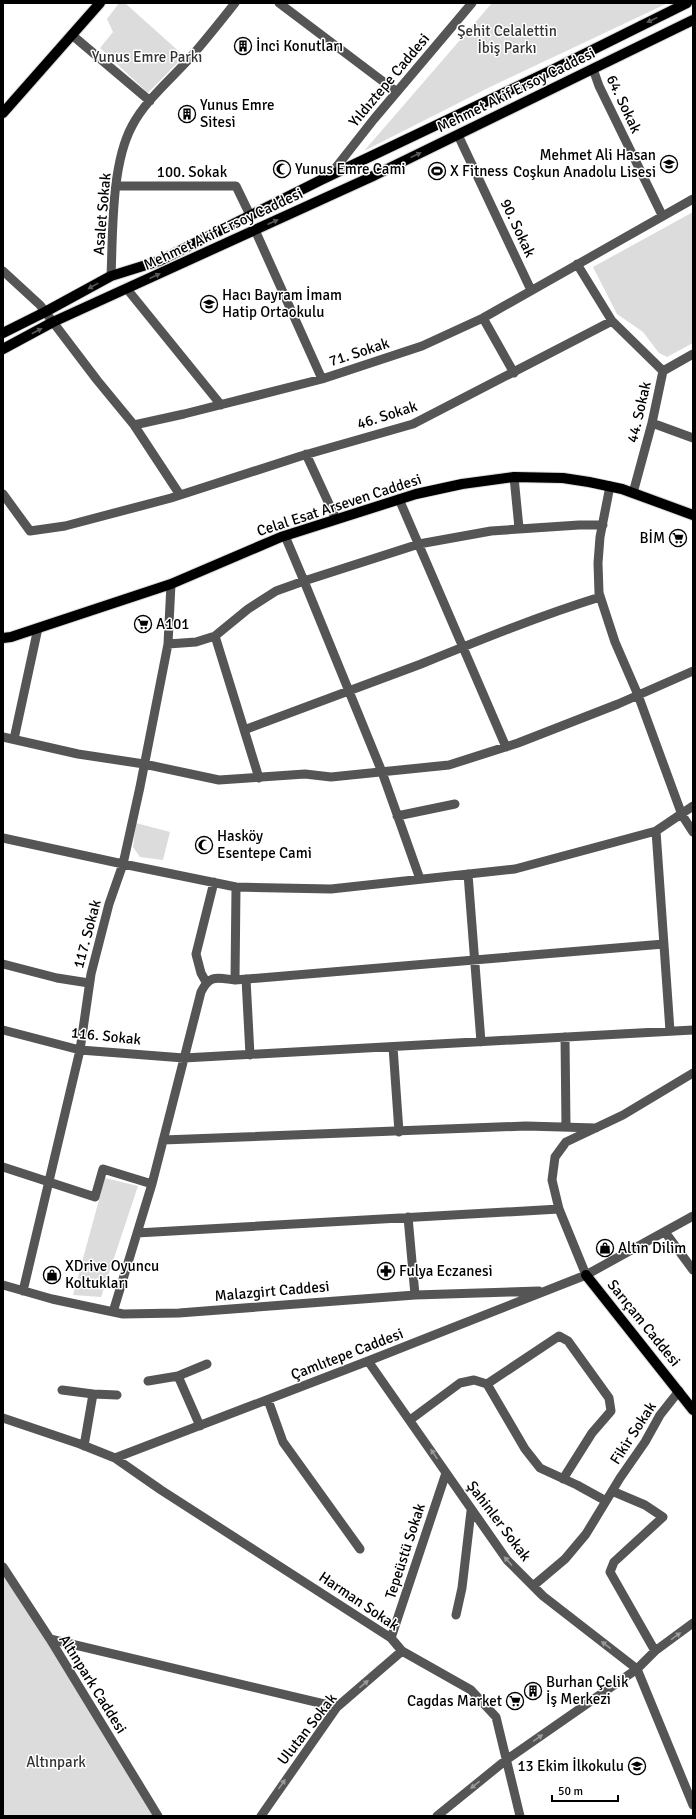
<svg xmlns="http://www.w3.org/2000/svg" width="696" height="1819" font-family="Signika,sans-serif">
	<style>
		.green { fill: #dcdcdc }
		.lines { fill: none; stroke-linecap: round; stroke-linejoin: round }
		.major-casing { stroke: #dbdbdb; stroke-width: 12 }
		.minor { stroke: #555; stroke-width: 9 }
		.major { stroke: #000; stroke-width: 10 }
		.oneway { fill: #595959 }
		.oneway2 { fill: #999 }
		.labels { text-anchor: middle; stroke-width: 3; stroke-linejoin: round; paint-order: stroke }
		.park-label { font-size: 15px; fill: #333; stroke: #fff }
		.poi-label { font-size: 15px; fill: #000; stroke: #fff; text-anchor: start }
		.street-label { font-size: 15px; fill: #000; stroke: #fff }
	</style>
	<rect width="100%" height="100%" fill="#fff"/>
	<!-- green -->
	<path class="green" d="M119,3h6l59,53 -36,37 -48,-45 13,-16 -6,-13z
		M492,3h176l-180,85 -124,63z
		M693,212v131l-26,14 -8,-4 -16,-21 -26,-18 -24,-47z
		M136,823l34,9 -7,28 -23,-3 -7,-10z
		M105,1178l33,8 -37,111 -28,-2z
		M3,1567l155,249h-155z"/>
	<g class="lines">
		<!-- major casing -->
		<g class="major-casing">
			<path id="major" d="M3,113l97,-110
				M3,333l42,-21 66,-36 48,-15 162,-81 229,-109 137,-68
				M3,349l50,-27 318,-145 322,-157
				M3,638l8,-1 160,-53 110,-47 135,-43 46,-10 52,-7 49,1 26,4 33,7 71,26
				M586,1275l107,135"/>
		</g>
		<!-- minor -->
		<path class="minor" d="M279,3l118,89
			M72,35l78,66
			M593,69l6,17 63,129
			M458,135l73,155
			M330,175l44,-56 98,-116
			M116,186h120l14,29
			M255,230l67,149
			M577,264l35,57 51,50
			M3,271l37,34 57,75 37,45 46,70
			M111,276c2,-44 0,-111 21,-150 13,-25 38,-46 57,-67 16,-18 31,-37 46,-56
			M127,289l94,116
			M483,318l31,55
			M652,423l41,15
			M134,425l50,-11 138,-35 100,-33 61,-28 210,-119
			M306,454l30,65
			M514,477l5,51
			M610,486l-10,51 -2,26 1,30 16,49 23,53 44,120 11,17
			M633,493l19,-70 11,-52 30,-17
			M3,494l27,37 35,-5 106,-28 130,-42 112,-32 199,-103
			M399,499l107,248
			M168,644l28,-2 19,-6
			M244,730c59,-22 118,-44 177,-66 59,-24 118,-48 179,-67
			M3,737l75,17 66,10 75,16 86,-6 26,3 118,-12 69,-22 100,-39 75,-33
			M14,739l24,-111
			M259,778l-44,-142 33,-27 28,-18 28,-10 -19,-45
			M397,816l58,-12
			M656,831l14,200
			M3,838l120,26 113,23 95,2 184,-20 141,-38 37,-25
			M468,874l13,168
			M420,879l-38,-107 -78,-191 115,-37 72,-13 88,-6h24
			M3,964l54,14 32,5
			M246,979l4,76
			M235,980l1,-93
			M206,982l-5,-9 -5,-19 18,-72
			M3,1030l77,20 104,8 509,-28
			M565,1037l1,90
			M393,1047l6,85
			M163,1140l363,-14 70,2
			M3,1167l92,30 8,-28 49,15
			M408,1217l7,78
			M665,1232l28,38
			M137,1233l422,-24
			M586,1275l-27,-66 -7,-29 3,-23 11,-15 57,-27 70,-42
			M3,1285l49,14 71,15 56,-1 236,-18 124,-4
			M23,1291l57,-241 11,-76 18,-70 14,-40 17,-77 28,-143 3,-60
			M113,1312l39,-128 49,-192c9,-18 16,-14 34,-12l429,-36
			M368,1361l139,199 36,36 94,73 56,136
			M178,1376l22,50
			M148,1381l30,-5 29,-12
			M487,1384l72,-48 9,5 41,57 2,13 -19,22 -29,46
			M62,1390l31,4 -9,52
			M93,1394l24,1
			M268,1400l15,42 77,107
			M3,1418l77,26 35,14 253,-97 218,-86 107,-59
			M410,1420l50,-37 14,-3 13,4 38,65 15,19 37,17 29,16
			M115,1458l46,32 230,148 11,13 69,39 25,27 24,99
			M612,1491l33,14 18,12 -49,45 -4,10 45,79
			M3,1567l47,72 108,177
			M533,1586l32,-27 21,-25 34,-56 25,-36 15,-27 19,-24
			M456,1615l6,-27 9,-77
			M391,1638l55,-165
			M50,1639l287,68
			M261,1816l76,-109 65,-56
			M437,1816l69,-56 131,-91 18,-18 38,-28"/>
		<!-- major -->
		<use href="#major" class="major"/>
	</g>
	<!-- one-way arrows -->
	<defs><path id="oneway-solid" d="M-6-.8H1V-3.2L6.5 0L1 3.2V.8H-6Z"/></defs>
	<g class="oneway">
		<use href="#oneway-solid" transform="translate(652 20) rotate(154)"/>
		<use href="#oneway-solid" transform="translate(416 155) rotate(-25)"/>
		<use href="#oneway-solid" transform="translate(273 222) rotate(-24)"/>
		<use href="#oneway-solid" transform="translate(155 276) rotate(-25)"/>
		<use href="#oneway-solid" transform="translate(93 286) rotate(151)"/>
		<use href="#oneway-solid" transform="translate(37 331) rotate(-28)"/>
	</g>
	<g class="oneway2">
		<use href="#oneway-solid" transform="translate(434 1454) rotate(-124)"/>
		<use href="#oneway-solid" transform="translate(508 1561) rotate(-132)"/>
		<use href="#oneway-solid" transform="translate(676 1636) rotate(-36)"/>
		<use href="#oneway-solid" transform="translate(606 1645) rotate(-142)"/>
		<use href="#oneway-solid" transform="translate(364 1684) rotate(-41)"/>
		<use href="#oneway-solid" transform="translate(538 1738) rotate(-35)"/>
		<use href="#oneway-solid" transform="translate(282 1784) rotate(-55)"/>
		<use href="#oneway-solid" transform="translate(475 1785) rotate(141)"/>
	</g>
	<!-- icons -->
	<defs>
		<g id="building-ring" transform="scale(0.9)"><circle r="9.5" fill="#fff" stroke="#000" stroke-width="1.5"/><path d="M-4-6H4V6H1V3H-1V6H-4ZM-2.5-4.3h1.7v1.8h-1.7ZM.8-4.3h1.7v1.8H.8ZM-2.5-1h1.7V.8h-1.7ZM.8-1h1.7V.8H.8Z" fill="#000"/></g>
		<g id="school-ring" transform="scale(0.9)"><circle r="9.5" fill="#fff" stroke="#000" stroke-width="1.5"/><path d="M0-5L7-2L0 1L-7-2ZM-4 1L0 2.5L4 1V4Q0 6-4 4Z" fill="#000"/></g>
		<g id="mosque-ring" transform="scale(0.9)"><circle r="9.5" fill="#fff" stroke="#000" stroke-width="1.5"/><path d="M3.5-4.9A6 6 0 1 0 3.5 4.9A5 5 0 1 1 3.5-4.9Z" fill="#000"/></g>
		<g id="stadium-ring" transform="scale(0.9)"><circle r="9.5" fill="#fff" stroke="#000" stroke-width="1.5"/><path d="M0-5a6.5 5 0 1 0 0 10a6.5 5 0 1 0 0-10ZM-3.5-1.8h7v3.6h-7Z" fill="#000"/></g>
		<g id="supermarket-ring" transform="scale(0.9)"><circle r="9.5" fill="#fff" stroke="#000" stroke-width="1.5"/><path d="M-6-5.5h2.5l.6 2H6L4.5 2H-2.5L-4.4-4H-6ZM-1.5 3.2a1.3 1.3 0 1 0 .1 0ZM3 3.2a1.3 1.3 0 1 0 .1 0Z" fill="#000"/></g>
		<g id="shop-ring" transform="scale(0.9)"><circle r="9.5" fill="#fff" stroke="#000" stroke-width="1.5"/><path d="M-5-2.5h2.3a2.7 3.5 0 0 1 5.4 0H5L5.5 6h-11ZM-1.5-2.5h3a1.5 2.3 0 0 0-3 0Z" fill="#000"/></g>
		<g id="pharmacy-ring" transform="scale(0.9)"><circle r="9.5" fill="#fff" stroke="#000" stroke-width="1.5"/><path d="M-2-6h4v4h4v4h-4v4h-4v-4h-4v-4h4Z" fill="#000"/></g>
	</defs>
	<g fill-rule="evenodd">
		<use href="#building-ring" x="243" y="46"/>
		<use href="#building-ring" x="187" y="114"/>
		<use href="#school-ring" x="669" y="164"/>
		<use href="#mosque-ring" x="282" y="169"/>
		<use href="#stadium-ring" x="437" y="171"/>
		<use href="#school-ring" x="209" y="304"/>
		<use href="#supermarket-ring" x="678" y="538"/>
		<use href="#supermarket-ring" x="143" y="624"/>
		<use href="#mosque-ring" x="204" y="845"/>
		<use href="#shop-ring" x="605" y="1248"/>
		<use href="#pharmacy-ring" x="386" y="1271"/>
		<use href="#shop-ring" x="52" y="1275"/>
		<use href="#building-ring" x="533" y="1691"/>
		<use href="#supermarket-ring" x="515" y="1701"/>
		<use href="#school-ring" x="637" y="1766"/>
	</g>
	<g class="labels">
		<!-- park labels -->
		<g class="park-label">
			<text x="507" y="36">Şehit Celalettin<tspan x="507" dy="17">İbiş Parkı</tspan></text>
			<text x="147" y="62">Yunus Emre Parkı</text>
			<text x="56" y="1767">Altınpark</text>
		</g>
		<!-- poi labels -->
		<g class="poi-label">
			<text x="256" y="51">İnci Konutları</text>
			<text x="200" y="110">Yunus Emre<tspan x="200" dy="17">Sitesi</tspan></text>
			<text x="656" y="160" text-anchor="end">Mehmet Ali Hasan<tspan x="656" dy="17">Coşkun Anadolu Lisesi</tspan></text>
			<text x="295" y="174">Yunus Emre Cami</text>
			<text x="450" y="176">X Fitness</text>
			<text x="222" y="300">Hacı Bayram İmam<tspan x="222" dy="17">Hatip Ortaokulu</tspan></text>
			<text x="665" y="543" text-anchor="end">BİM</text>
			<text x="156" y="629">A101</text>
			<text x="217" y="841">Hasköy<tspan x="217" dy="17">Esentepe Cami</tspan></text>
			<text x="618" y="1253">Altın Dilim</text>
			<text x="65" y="1271">XDrive Oyuncu<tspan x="65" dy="17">Koltukları</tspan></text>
			<text x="399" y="1276">Fulya Eczanesi</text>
			<text x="546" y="1687">Burhan Çelik<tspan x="546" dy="17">İş Merkezi</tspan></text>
			<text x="502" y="1706" text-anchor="end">Cagdas Market</text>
			<text x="624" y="1771" text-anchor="end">13 Ekim İlkokulu</text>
		</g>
		<!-- street labels -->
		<g class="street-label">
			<text transform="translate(389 80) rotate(-50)" y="5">Yıldıztepe Caddesi</text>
			<text transform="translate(516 90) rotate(-26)" y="5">Mehmet Akif Ersoy Caddesi</text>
			<text transform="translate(624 104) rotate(65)" y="5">64. Sokak</text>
			<text x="192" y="177">100. Sokak</text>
			<text transform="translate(102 214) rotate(-85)" y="5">Asalet Sokak</text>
			<text transform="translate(518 228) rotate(65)" y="5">90. Sokak</text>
			<text transform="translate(223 229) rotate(-25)" y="5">Mehmet Akif Ersoy Caddesi</text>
			<text transform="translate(359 352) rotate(-18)" y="5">71. Sokak</text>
			<text transform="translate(639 412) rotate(-77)" y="5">44. Sokak</text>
			<text transform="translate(387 415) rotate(-18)" y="5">46. Sokak</text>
			<text transform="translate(339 505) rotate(-18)" y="5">Celal Esat Arseven Caddesi</text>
			<text transform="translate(87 934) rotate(-75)" y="5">117. Sokak</text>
			<text transform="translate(106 1036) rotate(6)" y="5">116. Sokak</text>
			<text transform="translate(272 1291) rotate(-5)" y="5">Malazgirt Caddesi</text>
			<text transform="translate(644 1323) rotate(51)" y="5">Sarıçam Caddesi</text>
			<text transform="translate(347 1354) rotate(-21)" y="5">Çamlıtepe Caddesi</text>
			<text transform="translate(633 1433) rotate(-57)" y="5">Fikir Sokak</text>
			<text transform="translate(499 1521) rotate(53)" y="5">Şahinler Sokak</text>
			<text transform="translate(405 1551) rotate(-72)" y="5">Tepeüstü Sokak</text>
			<text transform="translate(359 1601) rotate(34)" y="5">Harman Sokak</text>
			<text transform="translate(93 1684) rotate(58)" y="5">Altınpark Caddesi</text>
			<text transform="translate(307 1729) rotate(-52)" y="5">Ulutan Sokak</text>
		</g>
	</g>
	<!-- border -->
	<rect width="696" height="1819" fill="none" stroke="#000000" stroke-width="8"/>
	<!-- scale -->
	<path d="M552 1795v6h66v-6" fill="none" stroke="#000000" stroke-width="2"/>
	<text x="558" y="1795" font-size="12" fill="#000000" stroke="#ffffff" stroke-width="3" paint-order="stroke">50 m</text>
</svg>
